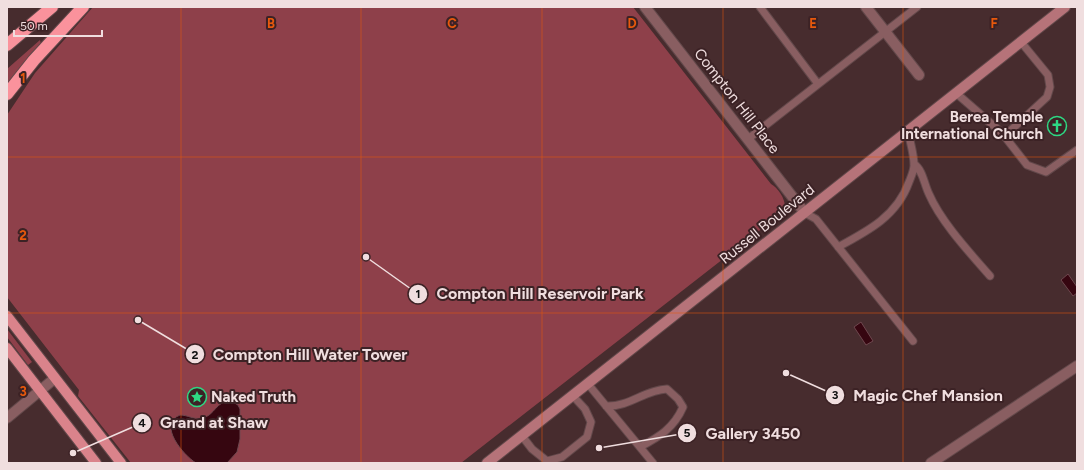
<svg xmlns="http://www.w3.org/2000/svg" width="1084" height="470" font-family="Figtree,sans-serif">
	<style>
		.green { fill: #8e404a }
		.water { fill: #360610; stroke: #6e474e }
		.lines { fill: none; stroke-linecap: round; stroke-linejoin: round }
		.service-casing { stroke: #62484a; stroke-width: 9 }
		.minor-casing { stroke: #62484a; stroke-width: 12 }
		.tertiary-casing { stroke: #62484a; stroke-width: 12 }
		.secondary-casing { stroke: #62484a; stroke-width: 12 }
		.primary-casing { stroke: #62484a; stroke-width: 12 }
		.motorway-casing { stroke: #62484a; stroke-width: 14 }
		.service { stroke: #895e61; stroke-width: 7 }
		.minor { stroke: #895e61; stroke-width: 10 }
		.tertiary { stroke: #895e61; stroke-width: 10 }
		.secondary { stroke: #b67379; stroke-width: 10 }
		.primary { stroke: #da838b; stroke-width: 10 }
		.motorway { stroke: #fa929c; stroke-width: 12 }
		.grid { fill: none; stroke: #e8590c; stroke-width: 1; stroke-opacity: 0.55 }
		.labels { text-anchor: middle; stroke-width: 4; stroke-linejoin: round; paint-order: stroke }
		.street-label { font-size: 15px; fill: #f0dedf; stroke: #3c2225 }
		.poi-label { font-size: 15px; font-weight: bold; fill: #f0dedf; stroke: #3c2225; text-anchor: end }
		.grid-label { font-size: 13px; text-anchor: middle; font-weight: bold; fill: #e8590c; stroke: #3c2225; stroke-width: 4; stroke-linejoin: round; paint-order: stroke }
		.leader { fill: none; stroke: #f0dedf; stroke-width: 1.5 }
		.callout-dot { fill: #f0dedf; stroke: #3c2225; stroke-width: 1.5 }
		.mark-label { font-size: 12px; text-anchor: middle; font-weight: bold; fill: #111 }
		.callout-label { font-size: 16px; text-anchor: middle; font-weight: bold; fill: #f0dedf; stroke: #3c2225; stroke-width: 4; stroke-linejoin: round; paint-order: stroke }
	</style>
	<rect width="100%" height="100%" fill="#472c2e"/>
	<!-- green -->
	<path class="green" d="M93,7h540l138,177c7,4 14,14 14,23l-8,10 -316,246h-330l-53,-67 1,-6 -72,-93v-182l28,-42z
		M40,40l1,4 -34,43v-18z
		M7,329l25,33 -4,3 -21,-28z"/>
	<!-- water -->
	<path class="water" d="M1068,274l9,13v6l-4,3 -12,-16z
		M861,322l12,19 -7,4 -12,-18z
		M231,401l7,4 2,4v30l-3,13 -10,11h-31c-13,-8 -39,-39 -16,-48 8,0 14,5 22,3 13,-2 14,-18 29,-17z"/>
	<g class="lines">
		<!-- service casing -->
		<g class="service-casing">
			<path id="service" d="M760,7l58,77
				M956,93l46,40 8,-2 37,-34 3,-10 -2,-12 -27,-33
				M1002,133l25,32 19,7 31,-22
				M748,139l169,-132
				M914,164c9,6 10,20 15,30 12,28 41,59 61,82
				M805,213l11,6 97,122
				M838,247c30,-16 59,-31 71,-65 2,-5 5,-11 5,-17 0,-11 -4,-23 -6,-34
				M588,384l65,79
				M606,406c24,1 38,-16 61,-17l11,10 5,8c-9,21 -24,30 -43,40
				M522,436l10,13 15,12 15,-4 25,-20 4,-15 -6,-13 -12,-13"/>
		</g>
		<!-- minor casing -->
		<g class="minor-casing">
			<path id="minor" d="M645,7l160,206
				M866,7l53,68
				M931,463l146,-97"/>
		</g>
		<!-- tertiary casing -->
		<g class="tertiary-casing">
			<path id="tertiary" d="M7,418l47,-39"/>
		</g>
		<!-- secondary casing -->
		<g class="secondary-casing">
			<path id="secondary" d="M487,463l578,-456"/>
		</g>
		<!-- primary casing -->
		<g class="primary-casing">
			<path id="primary" d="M7,316l114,147
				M7,348l89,115"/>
		</g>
		<!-- motorway casing -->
		<g class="motorway-casing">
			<path id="motorway" d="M7,45l45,-38
				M7,94l27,-34 49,-53"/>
		</g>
		<!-- service -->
		<use href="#service" class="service"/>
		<!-- minor -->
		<use href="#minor" class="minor"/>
		<!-- tertiary -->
		<use href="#tertiary" class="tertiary"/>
		<!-- secondary -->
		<use href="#secondary" class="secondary"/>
		<!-- primary -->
		<use href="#primary" class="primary"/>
		<!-- motorway -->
		<use href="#motorway" class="motorway"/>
	</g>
	<!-- grid -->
	<path class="grid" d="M181,7v456M361,7v456M542,7v456M723,7v456M903,7v456M7,157h1070M7,313h1070"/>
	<!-- icons -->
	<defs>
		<g id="church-ring" transform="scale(1)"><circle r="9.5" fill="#3c2225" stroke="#2ed883" stroke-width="1.5"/><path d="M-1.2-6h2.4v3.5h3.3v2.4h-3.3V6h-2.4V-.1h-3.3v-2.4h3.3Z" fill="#2ed883"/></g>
		<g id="sight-ring" transform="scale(1)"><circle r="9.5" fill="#3c2225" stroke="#2ed883" stroke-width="1.5"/><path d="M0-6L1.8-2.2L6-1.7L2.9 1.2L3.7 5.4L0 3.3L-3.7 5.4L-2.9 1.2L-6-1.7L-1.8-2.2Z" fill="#2ed883"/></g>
	</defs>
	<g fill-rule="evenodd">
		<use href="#church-ring" x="1057" y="126"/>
		<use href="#sight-ring" x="197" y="397"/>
	</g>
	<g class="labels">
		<!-- street labels -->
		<g class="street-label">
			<text transform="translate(737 101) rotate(52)" y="5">Compton Hill Place</text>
			<text transform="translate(767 224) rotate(-39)" y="5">Russell Boulevard</text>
		</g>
		<!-- poi labels -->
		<g class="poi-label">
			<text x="1043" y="122">Berea Temple<tspan x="1043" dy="17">International Church</tspan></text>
			<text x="211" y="402" text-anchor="start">Naked Truth</text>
		</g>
	</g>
	<g class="grid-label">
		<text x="271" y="28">B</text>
		<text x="452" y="28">C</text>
		<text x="632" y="28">D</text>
		<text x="813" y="28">E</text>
		<text x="994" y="28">F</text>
		<text x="23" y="83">1</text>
		<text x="23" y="240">2</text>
		<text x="23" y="396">3</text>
	</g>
	<!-- callouts -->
	<path class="leader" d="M366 257L418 294M138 320L195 354M786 373L835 395M73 453L142 423M599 448L687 433"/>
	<g class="callout-dot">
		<circle cx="366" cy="257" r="4"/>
		<circle cx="138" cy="320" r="4"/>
		<circle cx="786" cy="373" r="4"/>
		<circle cx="73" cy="453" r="4"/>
		<circle cx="599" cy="448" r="4"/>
		<circle cx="418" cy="294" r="10"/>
		<circle cx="195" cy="354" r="10"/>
		<circle cx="835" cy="395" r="10"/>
		<circle cx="142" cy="423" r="10"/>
		<circle cx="687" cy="433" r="10"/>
	</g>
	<g class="mark-label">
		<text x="418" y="298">1</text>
		<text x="195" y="359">2</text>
		<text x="835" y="399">3</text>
		<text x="142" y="427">4</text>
		<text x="687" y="437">5</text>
	</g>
	<g class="callout-label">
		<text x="540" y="299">Compton Hill Reservoir Park</text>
		<text x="310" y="360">Compton Hill Water Tower</text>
		<text x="928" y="401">Magic Chef Mansion</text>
		<text x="214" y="428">Grand at Shaw</text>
		<text x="753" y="439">Gallery 3450</text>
	</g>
	<!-- border -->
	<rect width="1084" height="470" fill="none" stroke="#f0dedf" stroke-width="16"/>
	<!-- scale -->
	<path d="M14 30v6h88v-6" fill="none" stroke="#f0dedf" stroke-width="2"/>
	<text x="20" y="30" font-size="12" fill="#f0dedf" stroke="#3c2225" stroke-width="3" paint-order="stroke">50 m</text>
</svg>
